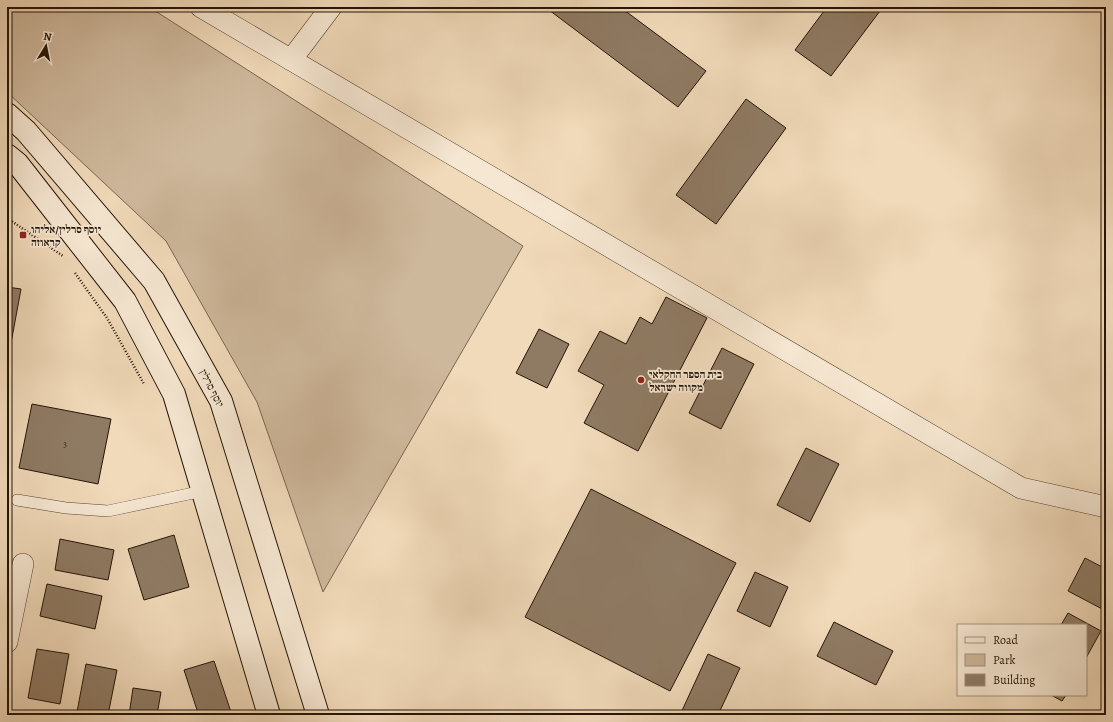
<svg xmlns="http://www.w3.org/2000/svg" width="1113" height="722" font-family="Alegreya,'Frank Ruhl Libre',serif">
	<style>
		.green { fill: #ceb89c; stroke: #796652 }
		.building { fill: #8f7b64; stroke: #241407 }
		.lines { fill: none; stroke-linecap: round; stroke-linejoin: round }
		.service-casing { stroke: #574634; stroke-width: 12 }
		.minor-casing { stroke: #574634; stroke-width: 22 }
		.secondary-casing { stroke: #241407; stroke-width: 24 }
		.path { stroke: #241407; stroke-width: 2.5; stroke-dasharray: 1 2; stroke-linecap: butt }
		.service { stroke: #f6e7d2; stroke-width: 11 }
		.minor { stroke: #f6e7d2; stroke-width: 21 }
		.secondary { stroke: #f6e7d2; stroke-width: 22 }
		.poi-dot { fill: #8f2418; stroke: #f6e7d2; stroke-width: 1.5 }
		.labels { text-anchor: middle; stroke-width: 3.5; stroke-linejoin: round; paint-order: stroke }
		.number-label { font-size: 9px; fill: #3f2e1e }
		.poi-label { font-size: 11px; font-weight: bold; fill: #241407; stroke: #f6e7d2; text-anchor: start }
		.street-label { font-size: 11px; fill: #241407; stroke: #f6e7d2 }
	</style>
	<rect width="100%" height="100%" fill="#f1daba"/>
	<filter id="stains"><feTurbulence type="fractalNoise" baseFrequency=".005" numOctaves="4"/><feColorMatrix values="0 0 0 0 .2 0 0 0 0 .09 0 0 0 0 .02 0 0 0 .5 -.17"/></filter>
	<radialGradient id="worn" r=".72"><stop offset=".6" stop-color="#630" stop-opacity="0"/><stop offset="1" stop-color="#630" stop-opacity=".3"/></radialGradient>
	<!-- green -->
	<path class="green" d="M11,7h138l374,239 -200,346 -66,-190 -91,-161 -159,-149v-74z"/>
	<!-- building -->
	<path class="building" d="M545,7h75l86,64 -28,36z
		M827,7h56l-52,69 -36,-26z
		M746,99l40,29 -70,96 -40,-29z
		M7,287l14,2 -12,65h-2z
		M666,297l41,21 -69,133 -54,-28 20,-38 -26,-14 22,-40 26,13 14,-27 12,7z
		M539,329l30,15 -22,44 -31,-15z
		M722,348l32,16 -33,65 -32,-16z
		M32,404l79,15 -13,65 -79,-16z
		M806,448l33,16 -29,58 -33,-17z
		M591,489l145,74 -66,128 -145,-74z
		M174,535l15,52 -45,13 -16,-51z
		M60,539l54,11 -6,30 -53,-10z
		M1085,558l21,11v42l-38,-20z
		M755,572l33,15 -18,40 -33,-16z
		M47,584l55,12 -7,33 -55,-13z
		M1068,613l33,18 -15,27v-33h-25z
		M834,622l59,29 -17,34 -59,-29z
		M37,649l32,5 -9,50 -32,-6z
		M708,654l32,14 -22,47h-38z
		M214,661l18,54h-40l6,-2 -14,-43z
		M86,664l31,6 -9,45h-15l-16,-3z
		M133,688l28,4 -4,23h-28z
		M1051,695h15l-4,6z"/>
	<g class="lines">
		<!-- service casing -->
		<g class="service-casing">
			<path id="service" d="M17,500l49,8 42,3 95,-20"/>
		</g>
		<!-- minor casing -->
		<g class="minor-casing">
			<path id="minor" d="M201,7l820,481 85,19
				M291,60l40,-53
				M7,642l16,-78"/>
		</g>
		<!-- secondary casing -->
		<g class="secondary-casing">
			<path id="secondary" d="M7,114l19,17 128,150 67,120 97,314
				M7,155l10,8 108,138 49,93 95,321"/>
		</g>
		<!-- path -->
		<path class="path" d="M7,218l56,38
			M75,273l32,45 37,66"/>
		<!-- service -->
		<use href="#service" class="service"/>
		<!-- minor -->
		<use href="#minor" class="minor"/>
		<!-- secondary -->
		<use href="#secondary" class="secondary"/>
	</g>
	<!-- markers -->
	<g class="poi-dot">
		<rect x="19" y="231" width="8" height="8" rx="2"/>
		<circle cx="641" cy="380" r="4"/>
	</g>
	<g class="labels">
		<!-- number labels -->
		<g class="number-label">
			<text x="65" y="447">3</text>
		</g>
		<!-- poi labels -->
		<g class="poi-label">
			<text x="31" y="233">יוסף סרלין/אליהו<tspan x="31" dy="13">קראוזה</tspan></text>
			<text x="649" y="378">בית הספר החקלאי<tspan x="649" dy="13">מקווה ישראל</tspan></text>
		</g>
		<!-- street labels -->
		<g class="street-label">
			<text transform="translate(212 388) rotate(63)" y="4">יוסף סרלין</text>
		</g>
	</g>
	<!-- margin -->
	<rect width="1113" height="722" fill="none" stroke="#f1daba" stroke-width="24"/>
	<rect x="8" y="8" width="1097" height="706" fill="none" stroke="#241407" stroke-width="2"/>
	<rect x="12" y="12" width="1089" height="698" fill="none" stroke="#241407"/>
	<!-- legend -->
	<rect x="957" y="624" width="130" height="72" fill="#f6e7d2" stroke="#a29381"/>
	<rect x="965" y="637" width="20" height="6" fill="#f6e7d2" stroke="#a29381"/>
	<text x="993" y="644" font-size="12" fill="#241407">Road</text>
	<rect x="965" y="654" width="20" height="12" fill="#ceb89c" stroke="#a29381"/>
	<text x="993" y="664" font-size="12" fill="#241407">Park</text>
	<rect x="965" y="674" width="20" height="12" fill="#8f7b64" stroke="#a29381"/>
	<text x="993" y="684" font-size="12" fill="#241407">Building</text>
	<!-- north arrow -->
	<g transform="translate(46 46) rotate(10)" stroke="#f6e7d2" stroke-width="3" paint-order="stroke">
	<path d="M0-3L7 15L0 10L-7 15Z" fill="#241407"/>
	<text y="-6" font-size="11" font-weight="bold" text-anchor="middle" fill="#241407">N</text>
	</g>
	<rect width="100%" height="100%" filter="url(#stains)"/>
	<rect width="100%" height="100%" fill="url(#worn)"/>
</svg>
